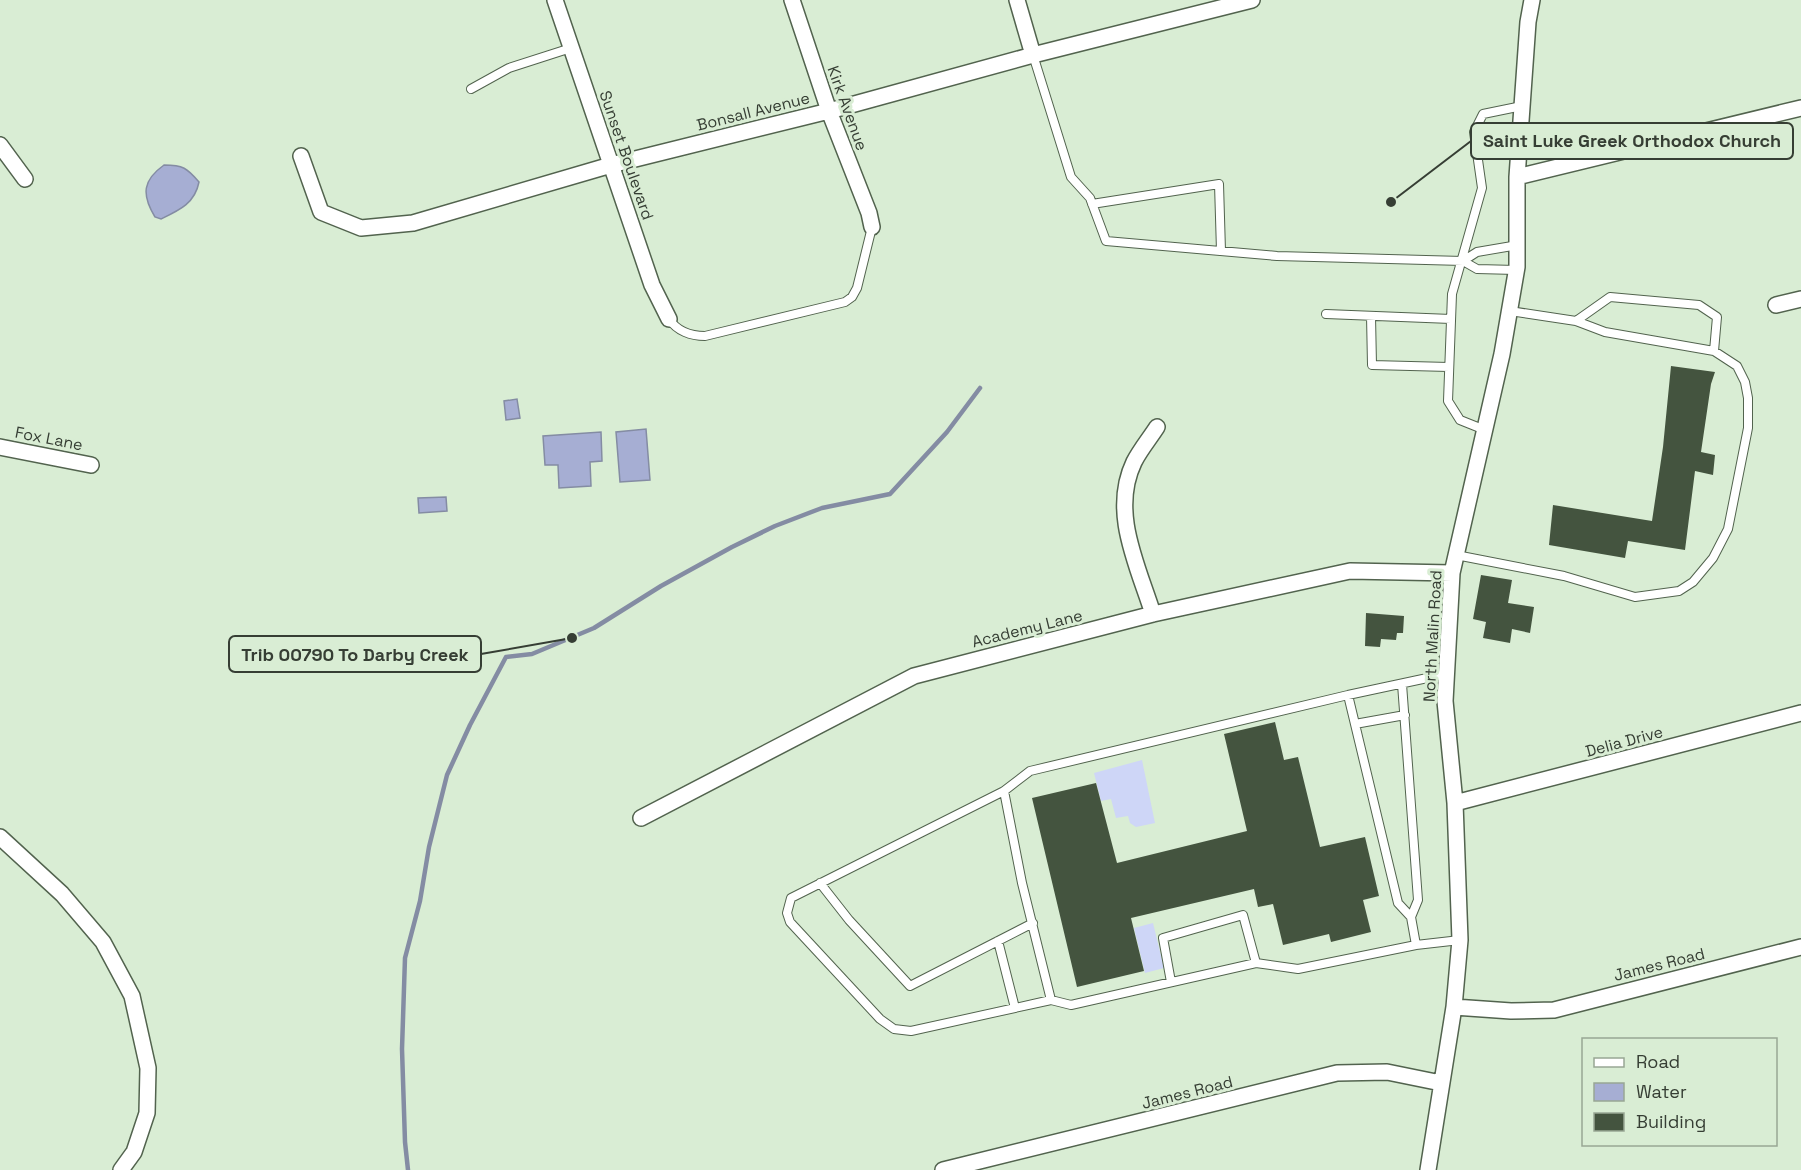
<svg xmlns="http://www.w3.org/2000/svg" width="1801" height="1170" font-family="'Space Grotesk',sans-serif">
	<style>
		.green { fill: #ced6f7 }
		.water { fill: #a6aed3; stroke: #848ca3; stroke-width: 1.5 }
		.lines { fill: none; stroke-linecap: round; stroke-linejoin: round }
		.stream { stroke: #848ca3; stroke-width: 4.5 }
		.building { fill: #44543f }
		.lane-casing { stroke: #52634e; stroke-width: 10 }
		.street-casing { stroke: #52634e; stroke-width: 18 }
		.lane { stroke: #fff; stroke-width: 8 }
		.street { stroke: #fff; stroke-width: 15 }
		.labels { text-anchor: middle; stroke-width: 6; stroke-linejoin: round; paint-order: stroke }
		.street-label { font-size: 16px; fill: #363e34; stroke: #d9edd4 }
		.leader { fill: none; stroke: #363e34; stroke-width: 2 }
		.callout-dot { fill: #363e34; stroke: #d9edd4; stroke-width: 2 }
		.callout { fill: #d9edd4; stroke: #363e34; stroke-width: 2 }
		.callout-label { font-size: 18px; text-anchor: middle; font-weight: bold; fill: #363e34 }
	</style>
	<rect width="100%" height="100%" fill="#d9edd4"/>
	<!-- green -->
	<path class="green" d="M1142,760l13,63 -19,4 -6,-4 -2,-7 -12,2 -5,-19 -10,2 -7,-28z
		M1153,923l11,45 -19,5 -11,-45z"/>
	<!-- water -->
	<path class="water" d="M164,165c19,0 23,3 35,17 -4,21 -19,28 -38,37l-6,-2c-14,-23 -12,-37 9,-52z
		M517,399l3,19 -14,2 -2,-19z
		M646,429l4,51 -30,2 -4,-50z
		M601,432l1,29 -12,1 1,24 -32,2 -1,-23h-13l-2,-29z
		M446,497l1,14 -28,2 -1,-15z"/>
	<g class="lines">
		<!-- stream -->
		<path class="stream" d="M408,1170l-3,-28 -3,-93 3,-91 15,-57 9,-54 18,-72 23,-50 36,-68 26,-3 62,-26 67,-42 71,-39 43,-21 47,-18 68,-14 57,-62 33,-44"/>
	</g>
	<!-- building -->
	<path class="building" d="M1671,366l44,6 -4,12 -10,68 14,3 -2,20 -18,-4 -10,79 -57,-9 -3,17 -76,-13 4,-40 99,16 11,-74z
		M1481,575l31,5 -4,23 26,4 -4,26 -18,-4 -2,14 -27,-5 3,-16 -13,-3z
		M1366,613l38,3 -1,17h-6l-1,7 -15,-1 -1,8 -15,-1z
		M1275,722l9,38 14,-3 22,90 45,-10 14,59 -16,4 8,32 -40,10 -2,-8 -46,11 -10,-41 -15,3 -4,-18 -123,29 13,53 -67,16 -45,-189 64,-15 21,80 130,-32 -23,-97z"/>
	<g class="lines">
		<!-- lane casing -->
		<g class="lane-casing">
			<path id="lane" d="M1033,55l38,122 19,21 16,43 171,15 186,5
				M471,89l38,-21 62,-20
				M1092,204l127,-20 2,67
				M1516,270l-39,-1 -14,-8 14,-9 41,-7
				M1326,314l125,5
				M1371,316l1,49 77,2
				M669,319c8,12 22,17 36,17l140,-34 7,-5 5,-9 15,-61
				M1576,321l34,-24 89,8 18,12 -3,34
				M1485,430l-25,-10 -12,-19 4,-107 30,-106 -8,-56 9,-18 39,-8
				M1456,555l108,21 71,21 44,-6 14,-9 20,-24 15,-29 20,-101v-30l-3,-16 -8,-16 -23,-15 -109,-19 -29,-11 -66,-10
				M1446,674l-98,21 -318,76 -26,20 -213,107 -4,15 3,9 90,97 14,10 17,2 140,-31 20,5 185,-42 42,6 118,-24 44,-5
				M1402,684l16,216 -7,17
				M1348,695l50,208 13,14 5,28
				M1355,724l50,-9
				M1004,791l18,92 29,117
				M820,883l29,37 61,66 123,-63
				M998,941l17,67
				M1171,982l-8,-44 80,-23 13,48"/>
		</g>
		<!-- street casing -->
		<g class="street-casing">
			<path id="street" d="M555,0l97,285 17,34
				M792,0l37,111 40,102 3,14
				M1017,0l16,55
				M0,145l25,34
				M301,156l20,56 40,16 52,-5 198,-58 218,-54 204,-56 219,-55
				M1517,177l284,-69
				M1776,305l25,-6
				M0,447l91,18
				M1153,614c-15,-48 -43,-102 -19,-152 6,-12 16,-24 23,-35
				M1455,803l346,-90
				M641,818l273,-142 239,-62 197,-43 102,2
				M0,837l62,57 41,48 29,54 16,72 -1,45 -13,39 -13,18
				M1454,1007l57,4 43,-1 247,-63
				M943,1170l394,-97 50,-1 54,11
				M1428,1170l26,-163 6,-67 -5,-137 -10,-102 7,-128 50,-219 15,-87v-90l11,-155 4,-22"/>
		</g>
		<!-- lane -->
		<use href="#lane" class="lane"/>
		<!-- street -->
		<use href="#street" class="street"/>
	</g>
	<g class="labels">
		<!-- street labels -->
		<g class="street-label">
			<text transform="translate(848 108) rotate(70)" y="6">Kirk Avenue</text>
			<text transform="translate(753 111) rotate(-14)" y="6">Bonsall Avenue</text>
			<text transform="translate(627 155) rotate(71)" y="6">Sunset Boulevard</text>
			<text transform="translate(49 438) rotate(11)" y="6">Fox Lane</text>
			<text transform="translate(1027 628) rotate(-14)" y="6">Academy Lane</text>
			<text transform="translate(1432 636) rotate(-87)" y="6">North Malin Road</text>
			<text transform="translate(1624 741) rotate(-15)" y="6">Delia Drive</text>
			<text transform="translate(1659 964) rotate(-14)" y="6">James Road</text>
			<text transform="translate(1187 1092) rotate(-14)" y="6">James Road</text>
		</g>
	</g>
	<!-- callouts -->
	<path class="leader" d="M1391 202L1471 141M572 638L481 654"/>
	<g class="callout-dot">
		<circle cx="1391" cy="202" r="6"/>
		<circle cx="572" cy="638" r="6"/>
	</g>
	<g class="callout">
		<rect x="1471" y="123" width="322" height="36" rx="6"/>
		<rect x="229" y="636" width="252" height="36" rx="6"/>
	</g>
	<g class="callout-label">
		<text x="1632" y="147">Saint Luke Greek Orthodox Church</text>
		<text x="355" y="661">Trib 00790 To Darby Creek</text>
	</g>
	<!-- legend -->
	<rect x="1582" y="1038" width="195" height="108" fill="#d9edd4" stroke="#98a794" stroke-width="1.5"/>
	<rect x="1594" y="1058" width="30" height="9" fill="#ffffff" stroke="#98a794" stroke-width="1.5"/>
	<text x="1636" y="1068" font-size="18" fill="#363e34">Road</text>
	<rect x="1594" y="1083" width="30" height="18" fill="#a6aed3" stroke="#98a794" stroke-width="1.5"/>
	<text x="1636" y="1098" font-size="18" fill="#363e34">Water</text>
	<rect x="1594" y="1113" width="30" height="18" fill="#44543f" stroke="#98a794" stroke-width="1.5"/>
	<text x="1636" y="1128" font-size="18" fill="#363e34">Building</text>
</svg>
